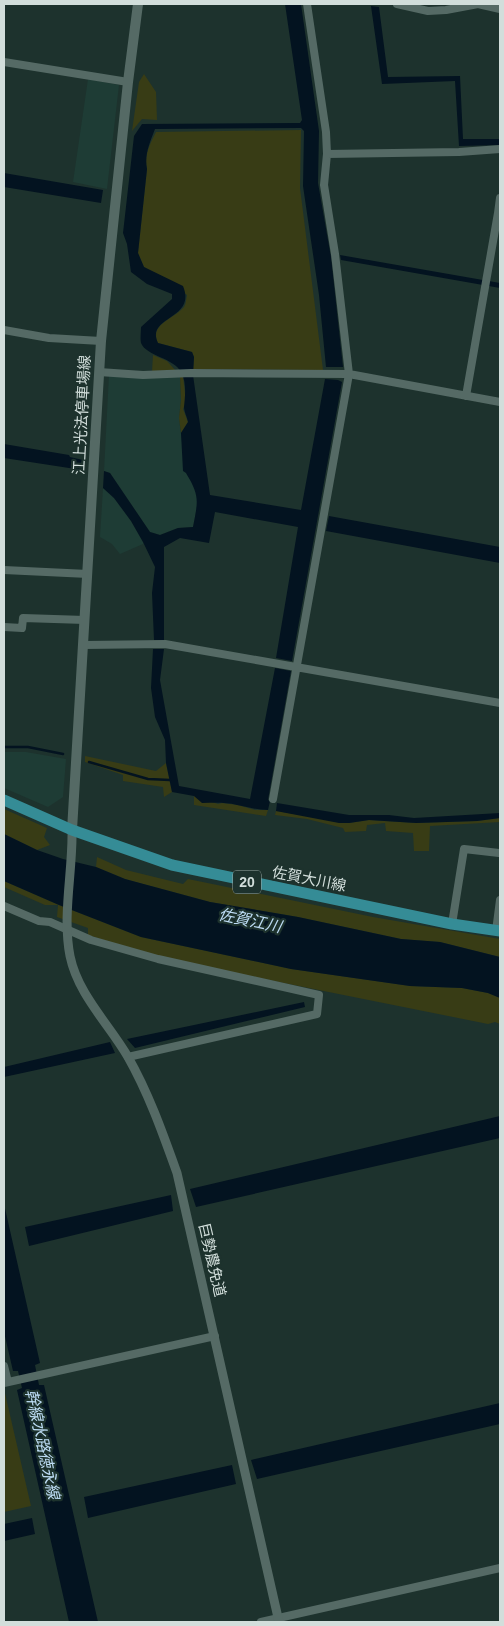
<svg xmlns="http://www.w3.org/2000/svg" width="504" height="1626" font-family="Arial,'Noto Sans JP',sans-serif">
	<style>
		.built { fill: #1e3c35 }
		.green { fill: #383c15 }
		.water { fill: #031320 }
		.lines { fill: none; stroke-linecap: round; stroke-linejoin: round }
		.stream { stroke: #031320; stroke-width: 2.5 }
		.minor { stroke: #556a65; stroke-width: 8 }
		.tertiary { stroke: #556a65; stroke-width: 9 }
		.secondary { stroke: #556a65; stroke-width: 10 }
		.primary { stroke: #358c96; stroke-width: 11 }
		.labels { text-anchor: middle; stroke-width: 4.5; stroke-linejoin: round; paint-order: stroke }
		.shield { fill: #1d322d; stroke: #9caaa7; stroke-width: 1 }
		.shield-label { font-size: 14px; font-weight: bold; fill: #d2dedb }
		.street-label { font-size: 15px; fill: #d2dedb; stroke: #1d322d }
		.water-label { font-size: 16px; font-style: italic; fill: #bddcf4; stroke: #1d322d }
	</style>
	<rect width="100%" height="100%" fill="#1d322d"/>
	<!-- built -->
	<path class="built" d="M88,79l31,6 -12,104 -34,-7z
		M109,375l71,1 1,24 -2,18 7,55 10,16 2,13 -5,25 -15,1 -18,7 -10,-3 -40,-59 -6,-2z
		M103,488l11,10 17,23 12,21v2l-23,10 -8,-10 -12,-7z
		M4,752h22l40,7 -3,38 -15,10 -44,-19z"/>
	<!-- green -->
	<path class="green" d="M144,74l12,18 1,28 -15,-1 -10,12 7,-49z
		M301,130l-1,58 23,182 -130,-1 1,-12 -2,-5 -34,-9c-9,-19 16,-24 26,-36 2,-3 2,-8 3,-12l-43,-28 -6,-14 9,-84c-3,-14 3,-25 9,-37z
		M153,355l14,6 9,10 -24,1z
		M180,376h3l3,26 -3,7 5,13 -7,11 -2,-15 2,-18z
		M85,756l71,15 10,-8 6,29 -8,5 -1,-10 -40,-6v-6l-38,-13z
		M194,796l24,8 4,-1 16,2 17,5h13l-2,6 -72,-11z
		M4,809l43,19 -3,9 6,8 -13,5 -33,-16z
		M276,811l73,12 20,-3 47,3 61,-2 23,-3v4l-70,4 -1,25h-15l-1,-18 -27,-2 -1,-8 -18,2 -1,6 -21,1 -2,-4 -36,-9 -32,-4z
		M97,857l29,13 57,14 5,-5 185,38 127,22v18l-60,-15 -39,-3 -103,-22 -88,-15 -85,-23 -29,-12z
		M4,881l55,24 82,32 150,32 119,17 52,2 26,5 12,5v26l-5,-2 -7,2 -328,-66 -72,-23v-7l-31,-11 1,-12h-13l-41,-18z
		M4,1389l27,117 -27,6z"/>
	<!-- water -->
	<path class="water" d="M285,4h16l18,127 -1,52 13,74 12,110h-17l-7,-72 -16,-109 1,-55 -3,-3 -146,1c-5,13 -11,26 -8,40l-9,84 6,14 39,19c14,34 -38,30 -25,57l34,9 2,5 -1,18 17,120 91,15 24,-131 13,1 4,2 -50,279 -16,-3 22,-131 -83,-15 -6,31 -29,-5 -16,9v93h-10l-2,-47 3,-26 -12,-25 -12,-21 -17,-23 -11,-10 1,-17 6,2 40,59 10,3 18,-7 15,-1c5,-26 7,-31 -7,-54l-3,-2 -2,-38 7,-11c-1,-5 -4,-11 -4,-15 1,-10 3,-25 -3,-35 -7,-14 -35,-16 -40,-29 -1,-5 0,-11 0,-16l31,-28v-5l-25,-10 -16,-12 -4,-28 -4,-11 11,-97 8,-12 158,-1 2,-3z
		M371,6l8,1 9,70 72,-1 3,63h37v6l-41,1 -4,-65 -73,3z
		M4,173l99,17 -2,13 -97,-16z
		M340,255l160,28v5l-159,-28z
		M4,444l65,11 1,2 13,3 -1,10 -78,-12z
		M329,516l171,31v16l-174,-32z
		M153,649h11l-4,31 19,106 71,13 25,-131 16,3 -23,129 2,1 -2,9c-11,0 -20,-3 -31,-5 -12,-3 -23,-2 -35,-2l-8,-7 -22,-4 -6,-29 -1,-23 -10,-23 -4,-29z
		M277,803l72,12h40l25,3 86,-5v5l-23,3 -61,2 -47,-3 -20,3h-10l-63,-12z
		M4,834l33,16 26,9 33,8 29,12 85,23 88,15 103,22 39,3 60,15v41l-12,-5 -26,-5 -52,-2 -119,-17 -150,-32 -82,-32 -55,-24z
		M304,1002l1,5 -170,41 -8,-9z
		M110,1042l5,11 -111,24v-10z
		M500,1116v22l-304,69 -6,-18z
		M171,1195l2,16 -144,35 -4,-19z
		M4,1204l36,159 -5,2 4,20h5l54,237h-29l-52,-232 5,-2 -4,-17h-5l-9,-39z
		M500,1403v21l-243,55 -6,-19z
		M232,1465l4,19 -148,34 -4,-21z
		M32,1518l3,16 -31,7v-17z"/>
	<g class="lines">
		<!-- stream -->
		<path class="stream" d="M4,747h24l35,7
			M89,762l59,17 22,1"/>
		<!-- minor -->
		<path class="minor" d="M397,4l31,7 18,-1 32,-6 22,5
			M4,62l124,20
			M327,154l132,-2 41,-3
			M500,198l-2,15h2
			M4,330l45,8 52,3
			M99,372l44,3 48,-2 158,1 151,28
			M466,396l32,-183
			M4,570l84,4
			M4,627l18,1 1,-10 62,2
			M84,645l81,-1 335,59
			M273,799l76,-425 -14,-120 -11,-69 3,-31 -1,-22 -19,-128
			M4,906l35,15 11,1 41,18 67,19 161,36 -2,19 -189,43
			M452,924l12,-75 35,4
			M496,931l4,-31
			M4,1366l4,16
			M4,1383l211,-47
			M261,1622l239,-54"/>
		<!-- tertiary -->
		<path class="tertiary" d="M72,830c1,41 -10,85 -2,126 8,39 39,68 58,101 21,37 35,77 49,116l102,449"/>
		<!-- secondary -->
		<path class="secondary" d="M72,830l29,-489 27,-259 10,-78"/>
		<!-- primary -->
		<path class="primary" d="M4,800l68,30 100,35 280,59 48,7"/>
	</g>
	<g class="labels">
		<!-- shield labels -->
		<rect class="shield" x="233" y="870.5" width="28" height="23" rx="4"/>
		<g class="shield-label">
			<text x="247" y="887">20</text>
		</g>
		<!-- street labels -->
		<g class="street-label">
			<text transform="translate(82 415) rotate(-87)" y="5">江上光法停車場線</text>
			<text transform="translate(309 879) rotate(11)" y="5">佐賀大川線</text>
			<text transform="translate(212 1260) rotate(77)" y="5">巨勢農免道</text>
		</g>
		<!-- water labels -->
		<g class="water-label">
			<text transform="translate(250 920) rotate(12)" y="6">佐賀江川</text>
			<text transform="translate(43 1444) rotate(78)" y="6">幹線水路徳永線</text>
		</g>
	</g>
	<!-- border -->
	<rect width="504" height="1626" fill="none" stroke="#d2dedb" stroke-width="10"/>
</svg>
